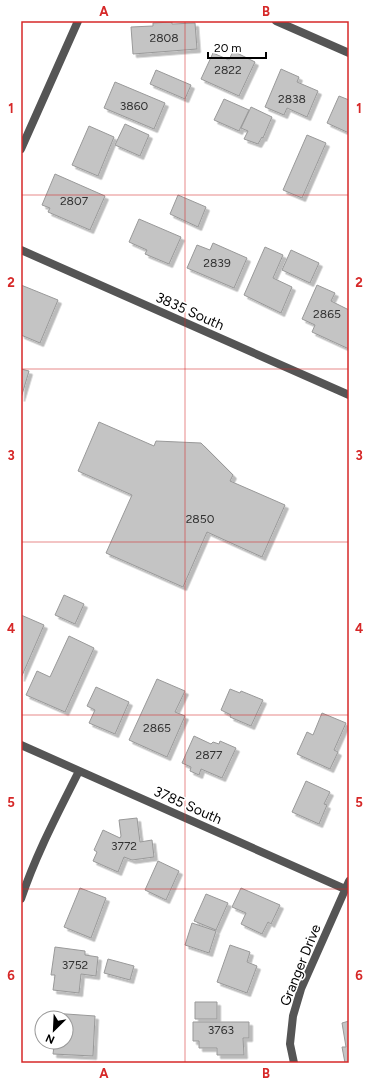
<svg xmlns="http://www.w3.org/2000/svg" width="370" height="1084" font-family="Figtree,sans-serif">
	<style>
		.building { fill: #c4c4c4; stroke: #999; filter: url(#shadow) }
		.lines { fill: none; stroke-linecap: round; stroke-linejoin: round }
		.minor { stroke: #555; stroke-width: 8 }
		.grid { fill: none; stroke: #d62828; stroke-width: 1; stroke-opacity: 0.55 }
		.labels { text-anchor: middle; stroke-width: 3; stroke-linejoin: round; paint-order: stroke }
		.number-label { font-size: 12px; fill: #313131 }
		.street-label { font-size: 14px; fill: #000; stroke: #fff }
		.neatline { fill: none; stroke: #d62828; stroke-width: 1.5 }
		.grid-label { font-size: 13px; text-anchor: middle; font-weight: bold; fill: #d62828 }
	</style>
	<defs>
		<filter id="shadow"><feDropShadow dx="3.5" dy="3.5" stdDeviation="0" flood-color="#0004"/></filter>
	</defs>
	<rect width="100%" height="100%" fill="#fff"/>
	<!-- building -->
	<path class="building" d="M172,22v2l23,-1 2,26 -64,5 -2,-27 22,-1v-3z
		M233,51l22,11 -16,34 -38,-17 12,-26 16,7z
		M281,69l18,8 -2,5 21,9 -11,26 -20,-9 -3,7 -19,-8z
		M156,70l35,15 -6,14 -35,-15z
		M115,82l50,21 -11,26 -50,-21z
		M339,96l10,4v33l-22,-10z
		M224,99l25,11 -10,21 -25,-11z
		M251,107l21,10 -9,21 -1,-1 -4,7 -14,-5 4,-8 -7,-3z
		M125,124l24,11 -9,21 -25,-11z
		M89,126l25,11 -16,39 -26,-11z
		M307,135l19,8 -24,55 -19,-8z
		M55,174l50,22 -15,34 -42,-18 2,-4 -8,-3z
		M178,195l28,12 -8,20 -28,-13z
		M139,219l42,18 -12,27 -24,-10 2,-4 -18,-8z
		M213,243l34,15 -13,30 -47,-20 10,-23 13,5z
		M265,247l18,8 -10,23 19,9 -11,26 -37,-18z
		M291,250l28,13 -9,20 -28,-13z
		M21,285l37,15 -18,43 -19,-8z
		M317,285l18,8 -4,8 18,9v39l-37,-17 3,-7 -13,-6z
		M21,369l8,2 -8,27z
		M99,422l55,24 2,-5 45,2 32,32 -3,6 55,24 -23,52 -55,-25 -24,55 -77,-34 26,-58 -54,-24z
		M64,595l20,9 -9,20 -20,-9z
		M21,615l23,10 -23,53z
		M69,636l25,12 -29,64 -39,-17 11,-24 13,6z
		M157,679l28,12 -10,21 10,4 -18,41 -38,-17z
		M96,687l33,15 -14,32 -26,-11 6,-13 -8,-4z
		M230,689l10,4 1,-2 22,9 -12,26 -21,-9 1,-2 -10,-5z
		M322,713l24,10 -12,27 4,2 -8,17 -33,-15 10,-22 6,3z
		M194,736l17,8 2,-2 6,2 1,-3 16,7 -14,30 -21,-9 -2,6 -9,-4 1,-4 -9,-4z
		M306,781l24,11 -6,12 3,1 -8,19 -27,-12z
		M137,818l3,24 12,-2 2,17 -22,3 -8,-3 -6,15 -25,-11 4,-9 -3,-2 9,-20 17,8 1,-2 -2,-16z
		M158,861l21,10 -13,29 -21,-10z
		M80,888l26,10 -15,40 -27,-11z
		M241,888l39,17 -9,19 -3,-2 -6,12 -21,-10 5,-11 -14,-6z
		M206,894l22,9 -12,27 -22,-9z
		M192,923l24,8 -7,22 -24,-8z
		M230,945l20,7 -3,10 10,4 -10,27 -30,-11z
		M55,947l30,4v4l13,2 -2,19 -15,-2 -2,19 -26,-3 2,-15h-4z
		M108,959l26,7 -4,14 -26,-7z
		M195,1002h22v17h-22z
		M52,1013l43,3 -2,40 -40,-2 1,-8h-4v-4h16v-24h-15z
		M349,1021v42h-4l-3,-16h4l-4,-24z
		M193,1022h56v16h-6l1,17h-27v-7h-18v-7h-6z"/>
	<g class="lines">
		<!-- minor -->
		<path class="minor" d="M276,21l73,32
			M21,149l57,-128
			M21,250l328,145
			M21,745l324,144
			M21,899c15,-45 37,-86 58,-128
			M294,1063l-4,-19 3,-28 8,-27 48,-108"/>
	</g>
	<!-- grid -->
	<path class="grid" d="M185,21v1042M21,195h328M21,369h328M21,542h328M21,715h328M21,889h328"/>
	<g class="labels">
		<!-- number labels -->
		<g class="number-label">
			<text x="164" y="42">2808</text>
			<text x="228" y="74">2822</text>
			<text x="292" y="103">2838</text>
			<text x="134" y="110">3860</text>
			<text x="74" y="205">2807</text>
			<text x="217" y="267">2839</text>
			<text x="327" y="318">2865</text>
			<text x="200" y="523">2850</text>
			<text x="157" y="732">2865</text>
			<text x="209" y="759">2877</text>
			<text x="124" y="850">3772</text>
			<text x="75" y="969">3752</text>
			<text x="221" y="1034">3763</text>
		</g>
		<!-- street labels -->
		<g class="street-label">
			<text transform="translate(190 311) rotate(24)" y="5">3835 South</text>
			<text transform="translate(188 805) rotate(24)" y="5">3785 South</text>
			<text transform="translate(300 965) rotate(-68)" y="5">Granger Drive</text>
		</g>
	</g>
	<!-- border -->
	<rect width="370" height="1084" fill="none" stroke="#ffffff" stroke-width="44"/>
	<!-- north arrow -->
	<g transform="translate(54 1030) rotate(204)"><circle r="19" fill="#ffffff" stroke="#999999"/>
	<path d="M0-3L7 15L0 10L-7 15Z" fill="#000000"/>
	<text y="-6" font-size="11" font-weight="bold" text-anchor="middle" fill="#000000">N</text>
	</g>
	<!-- scale -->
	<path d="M208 52v6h58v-6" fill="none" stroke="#000000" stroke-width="2"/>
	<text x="214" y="52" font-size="12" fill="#000000" stroke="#ffffff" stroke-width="3" paint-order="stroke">20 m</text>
	<rect x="22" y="22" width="326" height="1040" class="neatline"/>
	<g class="grid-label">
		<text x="104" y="16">A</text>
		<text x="266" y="16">B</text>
		<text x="11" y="113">1</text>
		<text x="359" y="113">1</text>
		<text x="11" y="287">2</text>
		<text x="359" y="287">2</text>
		<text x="11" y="460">3</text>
		<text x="359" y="460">3</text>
		<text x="11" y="633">4</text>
		<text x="359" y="633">4</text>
		<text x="11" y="807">5</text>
		<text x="359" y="807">5</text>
		<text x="11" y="980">6</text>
		<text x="359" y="980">6</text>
		<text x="104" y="1078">A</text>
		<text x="266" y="1078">B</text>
	</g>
</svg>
